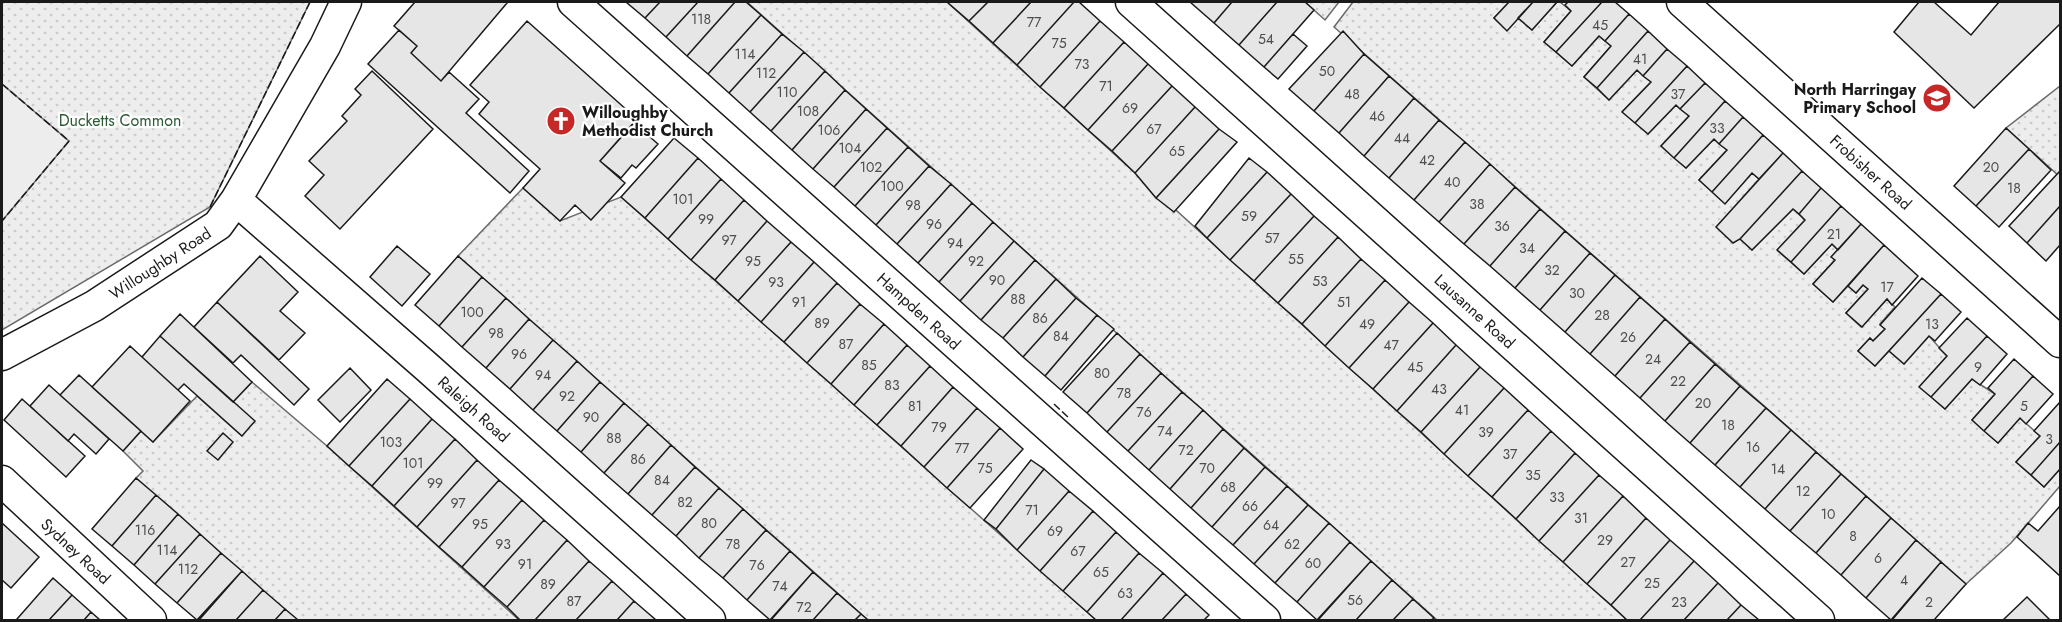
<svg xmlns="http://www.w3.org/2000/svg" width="2062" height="622" font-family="Jost,sans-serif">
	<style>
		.green { fill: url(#green-dots); stroke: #6a6a6a; stroke-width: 1.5 }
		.built { fill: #ededed; stroke: #6a6a6a; stroke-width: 1.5 }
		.building { fill: #e6e6e6; stroke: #1a1a1a; stroke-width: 1.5 }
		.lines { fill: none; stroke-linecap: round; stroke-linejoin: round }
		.street-casing { stroke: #1a1a1a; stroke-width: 33 }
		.street { stroke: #fff; stroke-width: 30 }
		.fence { stroke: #1a1a1a; stroke-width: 1.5; stroke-dasharray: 8 3; stroke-linecap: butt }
		.labels { text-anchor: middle; stroke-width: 4.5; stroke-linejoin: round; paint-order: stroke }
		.number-label { font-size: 14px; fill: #4d4d4d }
		.poi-label { font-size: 16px; font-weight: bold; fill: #1a1a1a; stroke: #fff; text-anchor: end }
		.park-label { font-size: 16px; fill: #2b5a34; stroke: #fff }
		.street-label { font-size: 16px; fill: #1a1a1a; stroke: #fff }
	</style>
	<defs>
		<pattern id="green-dots" width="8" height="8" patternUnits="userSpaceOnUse" patternTransform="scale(1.5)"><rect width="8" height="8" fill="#ededed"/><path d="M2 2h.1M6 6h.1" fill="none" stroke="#cbcbcb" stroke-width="1.8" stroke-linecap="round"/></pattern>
	</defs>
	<rect width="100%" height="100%" fill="#fff"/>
	<!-- green -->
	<path class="green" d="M2,2h308l-100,205 -208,123z
		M747,2h200l680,618h-190z
		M1305,2h34l-14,18z
		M1353,2h156l-15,16 13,12 11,-12 14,12 25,-28h3l11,9 -27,31 28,24 27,-30 12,10 -27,31 25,23 28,-30 14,12 -28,29 25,23 28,-29 13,11 -28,30 25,22 28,-29 13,11 -28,30 26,23 27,-30 7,6 -42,48 21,10 14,13 41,-41 12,11 -27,31 26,23 28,-30 6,6 -6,7 3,3 -22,24 20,18 15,-16 8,7 7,-8 5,4 -22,24 15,14 26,-28 8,8 -15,17 5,5 -12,12 -3,-3 -12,13 17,15 14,-15 15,13 25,-28 18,20 -27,31 25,22 27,-30 23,15 -23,26 26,23 22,-25 20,18 -24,26 28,25 16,-18v17l-49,57 -45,41 -632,-557z
		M2060,86v91l-54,-49z
		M523,188l37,33 61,-24 475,423h-228l-410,-364z
		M252,382l75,64 192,174h-224l-159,-142 7,-7 -20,-20 18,-20 12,11 44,-46 44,39 -8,-33z"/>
	<!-- built -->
	<path class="built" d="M2,84l67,57 -67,80z"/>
	<!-- building -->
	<path class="building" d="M415,2h91l1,1 -66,78 -30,-28 6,-7 -23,-20z
		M626,2h34l-15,16z
		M660,2h38l-32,35 -21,-19z
		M698,2h37l-48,54 -21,-19z
		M735,2h11l15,13 -53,59 -21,-18z
		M947,2h41l-19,19z
		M988,2h43l-38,41 -24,-22z
		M1031,2h43l-57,63 -24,-22z
		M1074,2h5l21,19 -60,66 -23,-22z
		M1190,2h42l-18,21z
		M1232,2h45l-38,43 -25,-22z
		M1277,2h28l9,8 -50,57 -25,-22z
		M1509,2h24l-26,29 -13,-13z
		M1533,2h24l-25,28 -14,-12z
		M1568,2h34l-46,50 -12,-10 27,-31 -6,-6z
		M1602,2h13l14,12 -24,27 -6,-5 -27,30 -16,-14z
		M1919,2h15l37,33 28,-33h61v22l-86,84 -80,-76z
		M1629,14l19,17 -51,57 -13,-11 27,-31 -6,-5z
		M761,15l21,19 -53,59 -21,-19z
		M527,21l110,98 -37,42 25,22 -34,37 -16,-15 -15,16 -37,-33 17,-19 -61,-55 10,-12 -19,-17z
		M1100,21l24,21 -60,66 -24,-21z
		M399,30l18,16 -6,7 30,28 8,-9 30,27 -13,14 63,58 -19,22 -142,-129z
		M1343,31l21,23 -50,57 -25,-22z
		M1648,31l19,18 -24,27 -6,-6 -28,30 -12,-12z
		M782,34l22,18 -54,60 -21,-19z
		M1293,34l14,12 -29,33 -14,-12z
		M1124,42l24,22 -60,66 -24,-22z
		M1667,49l20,17 -52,57 -13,-11 29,-30 -8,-6z
		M804,52l21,19 -54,60 -21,-19z
		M1364,54l25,22 -50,57 -25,-22z
		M1148,64l24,22 -60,65 -24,-21z
		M1687,66l18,17 -25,26 -4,-4 -28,29 -13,-11z
		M372,71l61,58 -93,100 -35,-33 19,-21 -15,-14 38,-40 -5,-5 19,-21 -6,-6z
		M825,71l20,19 -53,60 -21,-19z
		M1389,76l25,22 -50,58 -25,-23z
		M1705,83l20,18 -51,57 -13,-12 28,-30 -9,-7z
		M1172,86l23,21 -60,66 -23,-22z
		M845,90l21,19 -53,60 -21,-19z
		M1414,98l25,22 -50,58 -25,-22z
		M1725,101l18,16 -24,27 -5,-5 -28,29 -12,-10z
		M1195,107l24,22 -63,69 -21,-25z
		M866,109l21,19 -53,59 -21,-18z
		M1743,117l20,18 -51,57 -13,-12 28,-30 -8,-6z
		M1439,120l26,22 -51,58 -25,-22z
		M634,123l24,21 -22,24 -4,-3 -11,13 -21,-17z
		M887,128l21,19 -53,59 -21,-19z
		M2006,128l23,21 -53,57 -22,-20z
		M1219,129l18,13 -63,70 -18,-14z
		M1763,135l20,18 -24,26 -7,-6 -27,31 -13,-12z
		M674,138l24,20 -53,60 -24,-21z
		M1465,142l25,22 -51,58 -25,-22z
		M908,147l21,19 -53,59 -21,-19z
		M2029,149l22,21 -52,57 -23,-21z
		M1783,153l19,18 -62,68 -7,4 -17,-16z
		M698,158l23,21 -53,60 -23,-21z
		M1249,158l18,14 -60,66 -12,-12z
		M1490,164l25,23 -51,57 -25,-22z
		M929,166l22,18 -54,60 -21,-19z
		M1802,171l19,17 -22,26 -6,-5 -41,41 -12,-11z
		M2060,171v35l-33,37 -18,-17z
		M1267,172l24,22 -61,66 -23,-22z
		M721,179l23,21 -53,60 -23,-21z
		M951,184l21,19 -54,60 -21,-19z
		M1515,187l25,22 -50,57 -26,-22z
		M1821,188l20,18 -50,56 -14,-12 28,-30 -6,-6z
		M1291,194l23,22 -60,65 -24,-21z
		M744,200l23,21 -52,59 -24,-20z
		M972,203l21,19 -54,60 -21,-19z
		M1841,206l20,18 -23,26 -6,-6 -28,30 -13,-12z
		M2060,206v39l-14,16 -19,-18z
		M1540,209l25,22 -50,57 -25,-22z
		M1314,216l24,21 -60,66 -24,-22z
		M767,221l24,21 -53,59 -23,-21z
		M993,222l21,19 -54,60 -21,-19z
		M1861,224l23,21 -51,57 -20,-18 22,-24 -4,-3z
		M1565,231l25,22 -50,57 -25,-22z
		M1338,237l23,22 -59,65 -24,-21z
		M1014,241l21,19 -54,60 -21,-19z
		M791,242l23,20 -53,60 -23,-21z
		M1884,245l34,31 -26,29 -5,-6 -25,28 -16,-14 22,-24 -5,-4 -7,8 -8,-7z
		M397,246l33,28 -28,32 -32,-29z
		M1590,253l25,22 -50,57 -25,-22z
		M260,256l38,36 -18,19 25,22 -26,27 -62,-58z
		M458,256l24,21 -43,49 -24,-21z
		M1361,259l24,21 -60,66 -23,-22z
		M1035,260l21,19 -53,59 -22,-18z
		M814,262l23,21 -53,59 -23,-20z
		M1615,275l25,22 -50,57 -25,-22z
		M482,277l24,21 -44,49 -23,-21z
		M1922,278l19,16 -66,72 -17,-15 12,-13 3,3 12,-12 -5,-4z
		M1056,279l20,19 -53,59 -20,-19z
		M1385,280l24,22 -60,66 -24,-22z
		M837,283l23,21 -53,59 -23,-21z
		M1941,294l20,18 -26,29 -6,-5 -25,28 -15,-13z
		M1640,297l25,22 -50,57 -25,-22z
		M506,298l23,21 -43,49 -24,-21z
		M1076,298l21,17 -52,61 -22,-19z
		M217,302l92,87 -15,16 -53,-50 -8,8 -39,-36z
		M1409,302l24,21 -60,66 -24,-21z
		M860,304l24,20 -53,60 -24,-21z
		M180,314l72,68 -19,20 -73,-66z
		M1097,315l17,14 -53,61 -16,-14z
		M1967,318l20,18 -56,61 -12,-10 28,-31 -8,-8z
		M529,319l24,21 -43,49 -24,-21z
		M1665,319l25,23 -50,56 -25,-22z
		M1433,323l23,22 -59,66 -24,-22z
		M884,324l23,21 -53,60 -23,-21z
		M1117,333l23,21 -53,59 -24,-21z
		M160,336l95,85 -13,15 -58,-52 -6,6 -36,-33z
		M1987,336l20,18 -27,31 -8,-6 -27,30 -14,-12z
		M553,340l24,21 -44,49 -23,-21z
		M1690,342l25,22 -50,57 -25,-23z
		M907,345l23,21 -53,59 -23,-20z
		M1456,345l24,22 -59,65 -24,-21z
		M130,346l60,55 -37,41 -61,-55z
		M1140,354l21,19 -54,59 -20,-19z
		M2014,359l19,17 -49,55 -12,-11 23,-26 -7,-6z
		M577,361l23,21 -43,49 -24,-21z
		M1715,364l25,22 -50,57 -25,-22z
		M930,366l23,21 -52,59 -24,-21z
		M1480,367l24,21 -60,66 -23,-22z
		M350,368l21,22 -31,32 -22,-22z
		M1161,373l21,19 -54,59 -21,-19z
		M79,375l62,56 -18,20 -63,-56z
		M2033,376l20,18 -27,30 -6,-6 -22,25 -14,-12z
		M387,379l23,20 -61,67 -22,-20z
		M600,382l24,21 -43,49 -24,-21z
		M49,385l60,54 -13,15 -22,-20 -6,7 -38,-35z
		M1740,386l26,22 -51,57 -25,-22z
		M953,387l24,21 -53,59 -23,-21z
		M1504,388l24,22 -60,66 -24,-22z
		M1182,392l21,18 -54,60 -21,-19z
		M22,399l63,57 -19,21 -62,-57z
		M410,399l22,20 -60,67 -23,-20z
		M2060,402v40l-29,33 -15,-13 24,-26 -6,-5z
		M624,403l24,21 -44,49 -23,-21z
		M977,408l23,20 -53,60 -23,-21z
		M1766,408l25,22 -51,57 -25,-22z
		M1203,410l20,19 -53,60 -21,-19z
		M1528,410l23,21 -59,66 -24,-21z
		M432,419l23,20 -61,67 -22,-20z
		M648,424l23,21 -43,49 -24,-21z
		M1000,428l23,21 -53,59 -23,-20z
		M1223,429l21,19 -53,60 -21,-19z
		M1791,430l25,22 -51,57 -25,-22z
		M1551,431l24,22 -59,66 -24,-22z
		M223,433l10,9 -15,18 -11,-9z
		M455,439l22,21 -60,67 -23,-21z
		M2060,442v27l-16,18 -13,-12z
		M671,445l24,22 -43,48 -24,-21z
		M1244,448l21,19 -53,60 -21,-19z
		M1816,452l25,22 -51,57 -25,-22z
		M1575,453l24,22 -60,66 -23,-22z
		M477,460l22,20 -60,67 -22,-20z
		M1031,460l13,9 -48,60 -12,-9z
		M695,467l24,21 -43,48 -24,-21z
		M1265,467l22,19 -54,59 -21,-18z
		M1044,469l25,22 -52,59 -21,-21z
		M1841,474l25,22 -50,57 -26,-22z
		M1599,475l24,21 -60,66 -24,-21z
		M136,478l20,17 -44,51 -20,-17z
		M499,480l23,20 -60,67 -23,-20z
		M1287,486l21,19 -54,59 -21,-19z
		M719,488l24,21 -44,49 -23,-22z
		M1069,491l24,20 -53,60 -23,-21z
		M156,495l22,19 -44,51 -22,-19z
		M1623,496l23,22 -59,66 -24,-22z
		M1866,496l25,22 -50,57 -25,-22z
		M522,500l22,20 -60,67 -22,-20z
		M1308,505l21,18 -54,60 -21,-19z
		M2060,506v70l-43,-39 11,-14 10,8z
		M743,509l23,21 -43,48 -24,-20z
		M1093,511l23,21 -53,59 -23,-20z
		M178,514l22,20 -45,50 -21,-19z
		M1646,518l24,22 -59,65 -24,-21z
		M1891,518l25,22 -50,58 -25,-23z
		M544,520l23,20 -60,67 -23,-20z
		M2,523l37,34 -28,31 -9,-8z
		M1329,523l21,19 -53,60 -22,-19z
		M766,530l24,21 -43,49 -24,-22z
		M1116,532l23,21 -52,59 -24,-21z
		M200,534l21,19 -44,50 -22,-19z
		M567,540l22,21 -54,59h-15l-13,-13z
		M1670,540l24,21 -54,59h-13l-16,-15z
		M1916,540l25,22 -50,58 -25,-22z
		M1350,542l21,19 -54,59 -20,-18z
		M790,551l23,21 -43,48 -23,-20z
		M221,553l21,18 -45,49 -20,-17z
		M1139,553l24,20 -42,47h-25l-9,-8z
		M589,561l23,20 -36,39h-41z
		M1371,561l21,19 -36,40h-38z
		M1694,561l24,22 -34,37h-44z
		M1941,562l25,22 -32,36h-42z
		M242,571l21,19 -27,30h-37z
		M813,572l24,21 -24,27h-42z
		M1163,573l23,21 -24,26h-41z
		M53,578l19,17 -23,25h-30l-2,-1z
		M1392,580l21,19 -20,21h-37z
		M612,581l22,20 -17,19h-41z
		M1718,583l23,22 -14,15h-43z
		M263,590l22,19 -10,11h-39z
		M837,593l24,21 -6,6h-42z
		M1186,594l23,21 -5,5h-42z
		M72,595l19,17 -7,8h-35z
		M2027,597l23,23h-47z
		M1413,599l21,19 -3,2h-38z
		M634,601l22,19h-39z
		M1741,605l18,15h-32z
		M285,609l13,11h-23z
		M91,612l9,8h-16z
		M861,614l7,6h-13z"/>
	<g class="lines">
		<!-- street casing -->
		<g class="street-casing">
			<path id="street" d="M573,2l692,618
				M1131,2l688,618
				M1682,2l378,340
				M236,200l192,168 282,252
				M2,355l92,-49 124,-81 18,-25 89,-154 21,-44
				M2,481l149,139"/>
		</g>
		<!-- street -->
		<use href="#street" class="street"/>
		<!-- fence -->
		<path class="fence" d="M2,84l67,57 -67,80
			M210,207l100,-205
			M1054,404l15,14"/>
	</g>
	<!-- icons -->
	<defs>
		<g id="school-disc" transform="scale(1.5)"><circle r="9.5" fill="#c62828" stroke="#fff"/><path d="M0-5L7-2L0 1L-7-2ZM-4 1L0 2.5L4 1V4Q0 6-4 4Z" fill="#fff"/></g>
		<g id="church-disc" transform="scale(1.5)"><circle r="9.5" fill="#c62828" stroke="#fff"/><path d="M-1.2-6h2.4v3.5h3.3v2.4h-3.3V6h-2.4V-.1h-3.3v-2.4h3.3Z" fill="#fff"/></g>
	</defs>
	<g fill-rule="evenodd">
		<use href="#school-disc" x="1937" y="98"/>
		<use href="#church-disc" x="561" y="121"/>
	</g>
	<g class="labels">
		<!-- number labels -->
		<g class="number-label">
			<text x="701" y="24">118</text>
			<text x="1034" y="27">77</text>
			<text x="1600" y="30">45</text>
			<text x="1266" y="44">54</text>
			<text x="1059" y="48">75</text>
			<text x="745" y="59">114</text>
			<text x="1640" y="64">41</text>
			<text x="1082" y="69">73</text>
			<text x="1327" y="76">50</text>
			<text x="766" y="78">112</text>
			<text x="1106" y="91">71</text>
			<text x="787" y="97">110</text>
			<text x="1352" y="99">48</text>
			<text x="1678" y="99">37</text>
			<text x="1130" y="113">69</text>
			<text x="808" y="116">108</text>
			<text x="1377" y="121">46</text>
			<text x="1717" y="133">33</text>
			<text x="1154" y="134">67</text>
			<text x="829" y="135">106</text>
			<text x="1402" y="143">44</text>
			<text x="850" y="153">104</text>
			<text x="1177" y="156">65</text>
			<text x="1427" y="165">42</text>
			<text x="871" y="172">102</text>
			<text x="1991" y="172">20</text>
			<text x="1452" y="187">40</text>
			<text x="892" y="191">100</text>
			<text x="2014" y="193">18</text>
			<text x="683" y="204">101</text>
			<text x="1477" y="209">38</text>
			<text x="913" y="210">98</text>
			<text x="1249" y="221">59</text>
			<text x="706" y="224">99</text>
			<text x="934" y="229">96</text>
			<text x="1502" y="231">36</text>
			<text x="1834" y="239">21</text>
			<text x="1272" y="243">57</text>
			<text x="729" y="245">97</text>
			<text x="955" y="248">94</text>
			<text x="1527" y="253">34</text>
			<text x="1296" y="264">55</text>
			<text x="753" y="266">95</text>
			<text x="976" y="266">92</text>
			<text x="1552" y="275">32</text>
			<text x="997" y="285">90</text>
			<text x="1320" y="286">53</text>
			<text x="776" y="287">93</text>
			<text x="1887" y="292">17</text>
			<text x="1577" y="298">30</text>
			<text x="1018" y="304">88</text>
			<text x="799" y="307">91</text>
			<text x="1344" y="307">51</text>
			<text x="472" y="317">100</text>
			<text x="1602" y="320">28</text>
			<text x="1040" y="323">86</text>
			<text x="822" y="328">89</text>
			<text x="1367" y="329">49</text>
			<text x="1932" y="329">13</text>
			<text x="496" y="338">98</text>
			<text x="1061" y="341">84</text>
			<text x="1628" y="342">26</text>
			<text x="846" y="349">87</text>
			<text x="1391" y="350">47</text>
			<text x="519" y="359">96</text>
			<text x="1653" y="364">24</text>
			<text x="869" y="370">85</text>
			<text x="1415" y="372">45</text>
			<text x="1978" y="372">9</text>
			<text x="1102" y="378">80</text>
			<text x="543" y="380">94</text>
			<text x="1678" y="386">22</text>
			<text x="892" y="390">83</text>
			<text x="1439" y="394">43</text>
			<text x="1124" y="398">78</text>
			<text x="567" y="401">92</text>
			<text x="1703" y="408">20</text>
			<text x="915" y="411">81</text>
			<text x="2024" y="411">5</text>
			<text x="1462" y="415">41</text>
			<text x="1144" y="417">76</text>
			<text x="591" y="422">90</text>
			<text x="1728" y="430">18</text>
			<text x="939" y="432">79</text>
			<text x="1165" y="436">74</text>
			<text x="1486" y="437">39</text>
			<text x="614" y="443">88</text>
			<text x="2049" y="444">3</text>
			<text x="391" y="447">103</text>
			<text x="1753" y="452">16</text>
			<text x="962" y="453">77</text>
			<text x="1186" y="455">72</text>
			<text x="1510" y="459">37</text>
			<text x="638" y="464">86</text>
			<text x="413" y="468">101</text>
			<text x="985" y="473">75</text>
			<text x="1207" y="473">70</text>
			<text x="1778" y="474">14</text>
			<text x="1533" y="480">35</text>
			<text x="662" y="485">84</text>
			<text x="435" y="488">99</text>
			<text x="1228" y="492">68</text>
			<text x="1803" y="496">12</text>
			<text x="1557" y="502">33</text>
			<text x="685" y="507">82</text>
			<text x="458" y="508">97</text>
			<text x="1250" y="511">66</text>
			<text x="1032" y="515">71</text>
			<text x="1828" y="519">10</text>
			<text x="1581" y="523">31</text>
			<text x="709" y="528">80</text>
			<text x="480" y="529">95</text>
			<text x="1271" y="530">64</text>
			<text x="145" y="535">116</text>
			<text x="1055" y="536">69</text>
			<text x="1853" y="541">8</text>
			<text x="1605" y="545">29</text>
			<text x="503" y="549">93</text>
			<text x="733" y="549">78</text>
			<text x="1292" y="549">62</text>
			<text x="167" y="555">114</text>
			<text x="1078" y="556">67</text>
			<text x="1878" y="563">6</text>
			<text x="1628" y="567">27</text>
			<text x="1313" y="568">60</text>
			<text x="525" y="569">91</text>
			<text x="757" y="570">76</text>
			<text x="188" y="574">112</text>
			<text x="1101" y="577">65</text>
			<text x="1904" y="585">4</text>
			<text x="1652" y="588">25</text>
			<text x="548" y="589">89</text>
			<text x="780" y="591">74</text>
			<text x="1125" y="598">63</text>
			<text x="1355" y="605">56</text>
			<text x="574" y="606">87</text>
			<text x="1679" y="607">23</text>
			<text x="1929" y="607">2</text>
			<text x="804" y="612">72</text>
		</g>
		<!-- poi labels -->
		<g class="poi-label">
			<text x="1916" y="95">North Harringay<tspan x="1916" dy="18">Primary School</tspan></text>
			<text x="582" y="118" text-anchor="start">Willoughby<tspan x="582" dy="18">Methodist Church</tspan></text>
		</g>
		<!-- park labels -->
		<g class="park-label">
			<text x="120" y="126">Ducketts Common</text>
		</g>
		<!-- street labels -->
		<g class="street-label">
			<text transform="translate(1871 172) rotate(42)" y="6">Frobisher Road</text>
			<text transform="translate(160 263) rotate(-33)" y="6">Willoughby Road</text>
			<text transform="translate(919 311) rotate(42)" y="6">Hampden Road</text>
			<text transform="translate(1475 311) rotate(42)" y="6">Lausanne Road</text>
			<text transform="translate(474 409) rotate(42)" y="6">Raleigh Road</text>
			<text transform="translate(76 551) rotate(43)" y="6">Sydney Road</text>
		</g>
	</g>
	<!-- border -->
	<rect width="2062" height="622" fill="none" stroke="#1a1a1a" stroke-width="6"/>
</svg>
